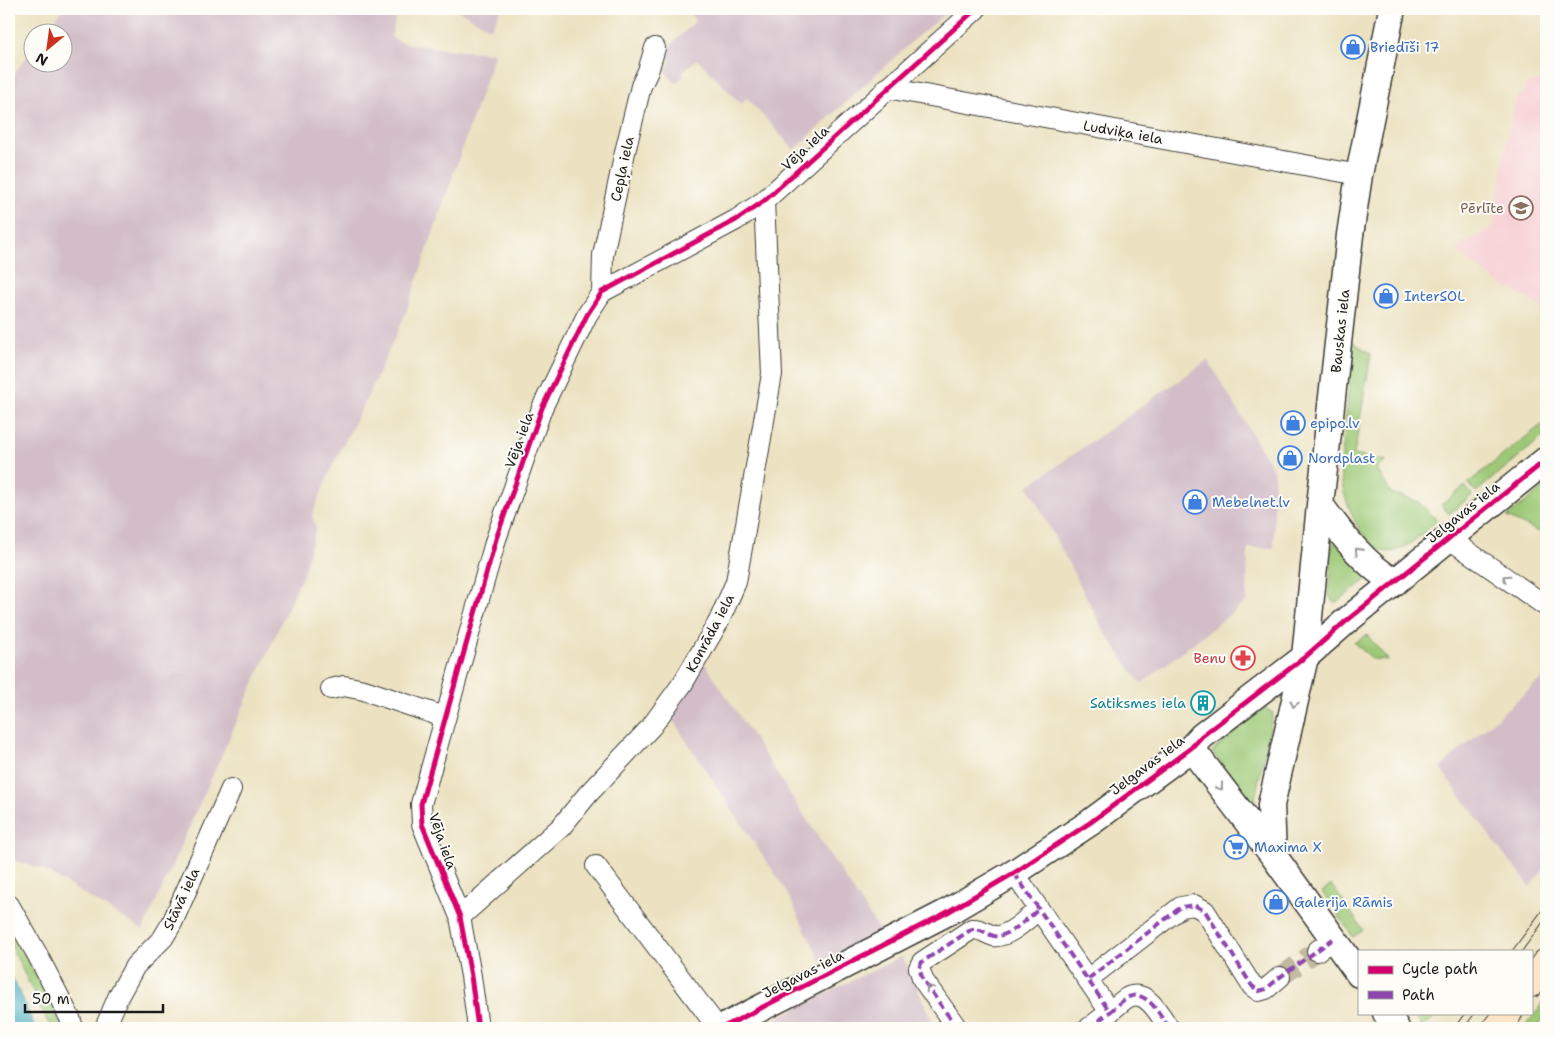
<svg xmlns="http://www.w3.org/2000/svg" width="1555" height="1037" font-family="'Shantell Sans',sans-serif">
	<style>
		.built { fill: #f7cfd4 }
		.industrial { fill: #d2bdc8 }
		.green { fill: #9dc976; stroke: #5c7249 }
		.water { fill: #40abbf; stroke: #2e646e }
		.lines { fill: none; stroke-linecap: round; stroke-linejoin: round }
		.minor-tunnel { stroke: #c2baa0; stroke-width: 20; stroke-dasharray: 20 10; stroke-linecap: butt }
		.minor-casing { stroke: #3b3a35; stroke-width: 22 }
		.tertiary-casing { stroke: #3b3a35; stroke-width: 29 }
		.secondary-casing { stroke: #3b3a35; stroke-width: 30 }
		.minor { stroke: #fff; stroke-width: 20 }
		.tertiary { stroke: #fff; stroke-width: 26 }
		.secondary { stroke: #fee4c6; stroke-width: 28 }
		.tram { stroke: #1c1c1c; stroke-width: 1 }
		.quiet { stroke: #8e44ad; stroke-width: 4; stroke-dasharray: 8 4; stroke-linecap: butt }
		.cycleway-casing { stroke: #fdfcf7; stroke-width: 8 }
		.cycleway { stroke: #d6006c; stroke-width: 5 }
		.oneway { stroke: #999 }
		.labels { text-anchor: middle; stroke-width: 4; stroke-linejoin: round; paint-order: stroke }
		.shop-label { font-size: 14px; fill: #366cbe; stroke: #fdfcf7; text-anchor: start }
		.street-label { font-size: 14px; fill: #1c1c1c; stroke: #fdfcf7 }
		.education-label { font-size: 14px; fill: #785e54; stroke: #fdfcf7; text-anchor: end }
		.health-label { font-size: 14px; fill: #be3a42; stroke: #fdfcf7; text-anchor: end }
		.culture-label { font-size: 14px; fill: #0d838f; stroke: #fdfcf7; text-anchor: end }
	</style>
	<rect width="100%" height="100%" fill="#fdfcf7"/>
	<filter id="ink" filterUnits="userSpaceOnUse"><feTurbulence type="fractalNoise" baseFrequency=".02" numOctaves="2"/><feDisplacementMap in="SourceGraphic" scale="10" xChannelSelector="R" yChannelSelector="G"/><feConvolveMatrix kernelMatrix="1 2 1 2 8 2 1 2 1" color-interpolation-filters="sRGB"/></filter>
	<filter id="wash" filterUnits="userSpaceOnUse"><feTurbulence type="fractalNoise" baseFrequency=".0096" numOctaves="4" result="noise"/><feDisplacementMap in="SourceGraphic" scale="20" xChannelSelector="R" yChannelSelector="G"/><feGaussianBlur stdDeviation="1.12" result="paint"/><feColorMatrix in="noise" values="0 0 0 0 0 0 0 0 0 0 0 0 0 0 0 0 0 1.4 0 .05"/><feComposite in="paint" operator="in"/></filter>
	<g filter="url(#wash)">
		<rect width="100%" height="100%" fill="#ece2c1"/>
		<!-- built -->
		<path class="built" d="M1528,82h18v234l-8,-11 -40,-22 -42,-33 7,-9 2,3 29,-18 10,-70 9,-47 3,-8z"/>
		<!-- industrial -->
		<path class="industrial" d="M63,9h335l-7,28 12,6 49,7 43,3 -90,262 -37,81 -37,73 -19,46 4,13 -13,46 -160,356 -101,-61 -33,-10v-778l23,-31v12h30v-30h-17z
			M456,9h45l-10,20z
			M689,9h263l-33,26 -125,115 -47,-52 -6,6 -44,-45 -15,13 2,4 -8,7 -13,-13 8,-8 -9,-9 33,-31z
			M1208,360l66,111v77h-26l-1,53 -106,83 -37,-53 -76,-145z
			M704,662l175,268 -58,32 -36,-73 -113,-170z
			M1542,678l4,4v184l-15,21 -30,-36 -61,-83z
			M902,956l34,72h-181l96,-47z"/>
		<!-- green -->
		<path class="green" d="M1353,342l18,12 -17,101 33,6 -11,7 15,25 28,9 18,18c-11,10 -25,25 -39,30 -32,13 -54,-49 -57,-72 -1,-13 2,-28 3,-41 3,-32 6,-64 9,-95z
			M1545,422v13l-69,57 -8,-9z
			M1465,486l7,9 -23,19 -8,-9z
			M1546,486v49l-39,-18z
			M1335,542l33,36 -31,24h-4l-4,-7 3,-48z
			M1367,635l21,25 -15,-1 -19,-16z
			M1265,708l8,5 -19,90 -5,2 -37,-54z
			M1331,885l13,17 -9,7 -13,-17z
			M1348,908l15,22 -10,7 -15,-22z
			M9,924l5,9 49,95h-12l-42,-86z
			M1546,999v16l-10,13h-12z
			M1412,1013h20l3,3 -12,12z"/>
		<!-- water -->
		<path class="water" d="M9,972l10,18 16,38h-26z"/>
	</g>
	<g filter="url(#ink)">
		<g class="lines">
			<!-- minor-tunnel -->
			<path class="minor-tunnel" d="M1280,977l37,-26"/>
			<!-- minor casing -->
			<g class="minor-casing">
				<path id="minor" d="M887,88l472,87
					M602,292l1,-37 22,-103 16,-66 7,-15 7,-23
					M1448,538l98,68
					M331,689l13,-3 20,4 80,27
					M596,866l116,154 4,8
					M1014,873l96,139c6,-5 15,-15 22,-16 17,-4 29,21 37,32
					M9,905l28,49 33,64 3,10
					M460,917l101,-90 27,-33 63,-67 32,-44 36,-62 17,-39 36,-208 -8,-173
					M1317,951l16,-12
					M1088,979l93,-72 13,-2 11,6 47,75 7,5 7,-2 14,-12
					M105,1028l14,-33 16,-29 28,-28 9,-15 59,-134
					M478,1028l-7,-52 -11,-59 -38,-93 -1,-20 75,-265 46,-131 45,-93 15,-23 134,-72 28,-19 212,-192
					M957,1028l-34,-48 -4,-12 3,-6 50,-33c9,-1 14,5 22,7 14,2 34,-18 44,-26
					M1089,1028l21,-16"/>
			</g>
			<!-- tertiary casing -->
			<g class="tertiary-casing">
				<path id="tertiary" d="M1320,505c21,28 44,60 75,77
					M1191,748l82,107 86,119
					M1273,855l-2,-50 34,-148 15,-152 30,-270 9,-60 33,-166
					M1386,1013l10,15
					M722,1028l224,-115 68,-40 77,-51 100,-74 11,-12 103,-79 40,-35 201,-162"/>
			</g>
			<!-- secondary casing -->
			<g class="secondary-casing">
				<path id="secondary" d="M1531,983l15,-20
					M1497,1028l11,-15"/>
			</g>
			<!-- minor -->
			<use href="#minor" class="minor"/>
			<!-- tertiary -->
			<use href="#tertiary" class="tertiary"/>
			<!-- secondary -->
			<use href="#secondary" class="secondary"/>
			<!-- tram -->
			<path class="tram" d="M1512,951l34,-46
				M1522,951l24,-33
				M1454,1028l11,-15
				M1464,1028l11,-15"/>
			<!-- quiet -->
			<path class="quiet" d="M1014,873l96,139c6,-5 15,-15 22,-16 17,-4 29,21 37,32
				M1088,979l93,-72 13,-2 11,6 47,75 7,5 7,-2 14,-12 53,-38
				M957,1028l-34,-48 -4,-12 3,-6 50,-33c9,-1 14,5 22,7 14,2 34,-18 44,-26
				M1089,1028l21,-16"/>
			<!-- cycleway casing -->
			<g class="cycleway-casing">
				<path id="cycleway" d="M478,1028l-7,-52 -11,-59 -38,-93 -1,-20 75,-265 46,-131 45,-93 15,-23 134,-72 28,-19 212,-192
					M722,1028l224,-115 68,-40 77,-51 100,-74 11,-12 103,-79 40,-35 201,-162"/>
			</g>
			<!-- cycleway -->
			<use href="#cycleway" class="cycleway"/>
		</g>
		<!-- one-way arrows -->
		<defs><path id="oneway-chevron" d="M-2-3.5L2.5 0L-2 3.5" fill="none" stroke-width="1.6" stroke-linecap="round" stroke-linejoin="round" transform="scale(1.25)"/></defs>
		<g class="oneway">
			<use href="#oneway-chevron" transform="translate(1358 551) rotate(-133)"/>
			<use href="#oneway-chevron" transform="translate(1506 578) rotate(-146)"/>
			<use href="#oneway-chevron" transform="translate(1294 704) rotate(103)"/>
			<use href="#oneway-chevron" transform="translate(1220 787) rotate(53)"/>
			<use href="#oneway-chevron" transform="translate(929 988) rotate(-124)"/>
		</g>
	</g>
	<!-- icons -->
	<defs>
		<g id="shop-ring" transform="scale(1.25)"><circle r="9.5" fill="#fdfcf7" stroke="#3f7fe0" stroke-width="1.5"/><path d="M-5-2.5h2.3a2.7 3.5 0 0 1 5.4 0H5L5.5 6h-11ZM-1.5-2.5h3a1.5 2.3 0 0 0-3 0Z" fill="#3f7fe0"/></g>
		<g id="school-ring" transform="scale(1.25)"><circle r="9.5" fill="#fdfcf7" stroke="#8d6e63" stroke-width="1.5"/><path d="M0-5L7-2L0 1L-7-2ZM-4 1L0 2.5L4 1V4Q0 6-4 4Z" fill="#8d6e63"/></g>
		<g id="pharmacy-ring" transform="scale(1.25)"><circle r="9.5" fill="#fdfcf7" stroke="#e0444e" stroke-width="1.5"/><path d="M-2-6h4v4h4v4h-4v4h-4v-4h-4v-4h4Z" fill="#e0444e"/></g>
		<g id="building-ring" transform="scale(1.25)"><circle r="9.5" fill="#fdfcf7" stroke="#0f9aa8" stroke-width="1.5"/><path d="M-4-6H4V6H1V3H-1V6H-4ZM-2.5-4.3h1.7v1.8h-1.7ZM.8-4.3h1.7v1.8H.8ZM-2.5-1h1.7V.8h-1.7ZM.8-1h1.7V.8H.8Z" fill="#0f9aa8"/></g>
		<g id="supermarket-ring" transform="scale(1.25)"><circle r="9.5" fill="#fdfcf7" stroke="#3f7fe0" stroke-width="1.5"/><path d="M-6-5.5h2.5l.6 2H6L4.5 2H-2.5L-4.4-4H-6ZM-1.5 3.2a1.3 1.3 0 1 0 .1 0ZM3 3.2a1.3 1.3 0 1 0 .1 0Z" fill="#3f7fe0"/></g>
	</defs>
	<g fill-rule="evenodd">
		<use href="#shop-ring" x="1353" y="47"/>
		<use href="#school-ring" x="1521" y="208"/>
		<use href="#shop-ring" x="1386" y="296"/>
		<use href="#shop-ring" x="1293" y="423"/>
		<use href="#shop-ring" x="1290" y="458"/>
		<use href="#shop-ring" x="1195" y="502"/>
		<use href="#pharmacy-ring" x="1243" y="658"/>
		<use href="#building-ring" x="1203" y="703"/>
		<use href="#supermarket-ring" x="1236" y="847"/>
		<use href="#shop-ring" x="1276" y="902"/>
	</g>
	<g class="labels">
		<!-- shop labels -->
		<g class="shop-label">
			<text x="1370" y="52">Briedīši 17</text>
			<text x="1404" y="301">InterSOL</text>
			<text x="1310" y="428">epipo.lv</text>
			<text x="1308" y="463">Nordplast</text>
			<text x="1212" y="507">Mebelnet.lv</text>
			<text x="1254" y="852">Maxima X</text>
			<text x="1294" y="907">Galerija Rāmis</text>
		</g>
		<!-- street labels -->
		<g class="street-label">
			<text transform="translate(1123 132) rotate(10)" y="5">Ludviķa iela</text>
			<text transform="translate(805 148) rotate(-43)" y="5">Vēja iela</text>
			<text transform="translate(622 169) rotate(-78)" y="5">Cepļa iela</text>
			<text transform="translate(1340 331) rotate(-84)" y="5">Bauskas iela</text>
			<text transform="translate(519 440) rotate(-70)" y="5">Vēja iela</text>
			<text transform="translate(1463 512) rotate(-39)" y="5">Jelgavas iela</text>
			<text transform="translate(710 633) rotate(-62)" y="5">Konrāda iela</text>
			<text transform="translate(1147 765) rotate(-37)" y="5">Jelgavas iela</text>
			<text transform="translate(443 841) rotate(71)" y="5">Vēja iela</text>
			<text transform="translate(181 899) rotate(-65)" y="5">Stāvā iela</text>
			<text transform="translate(803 974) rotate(-27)" y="5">Jelgavas iela</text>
		</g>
		<!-- education labels -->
		<g class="education-label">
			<text x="1504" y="213">Pērlīte</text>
		</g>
		<!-- health labels -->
		<g class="health-label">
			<text x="1226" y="663">Benu</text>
		</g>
		<!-- culture labels -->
		<g class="culture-label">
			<text x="1186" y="708">Satiksmes iela</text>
		</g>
	</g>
	<!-- margin -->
	<rect width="1555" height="1037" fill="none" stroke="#fdfcf7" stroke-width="30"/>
	<!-- legend -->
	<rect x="1358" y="950" width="175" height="65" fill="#fdfcf7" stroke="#a3a29f"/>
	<rect x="1368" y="966" width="25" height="8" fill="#d6006c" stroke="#a3a29f"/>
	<text x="1402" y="974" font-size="15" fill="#1c1c1c">Cycle path</text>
	<rect x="1368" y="991" width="25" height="8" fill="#8e44ad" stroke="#a3a29f"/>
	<text x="1402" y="1000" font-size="15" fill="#1c1c1c">Path</text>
	<!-- north arrow -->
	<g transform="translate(48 48) rotate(209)"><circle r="24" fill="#fdfcf7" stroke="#a3a29f"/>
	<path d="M0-4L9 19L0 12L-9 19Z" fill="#c8321e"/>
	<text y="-8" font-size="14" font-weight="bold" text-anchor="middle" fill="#1c1c1c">N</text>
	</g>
	<!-- scale -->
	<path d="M25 1004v8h138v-8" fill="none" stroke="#1c1c1c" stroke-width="2.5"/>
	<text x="32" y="1004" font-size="15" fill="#1c1c1c" stroke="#fdfcf7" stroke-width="4" paint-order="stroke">50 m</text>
</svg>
